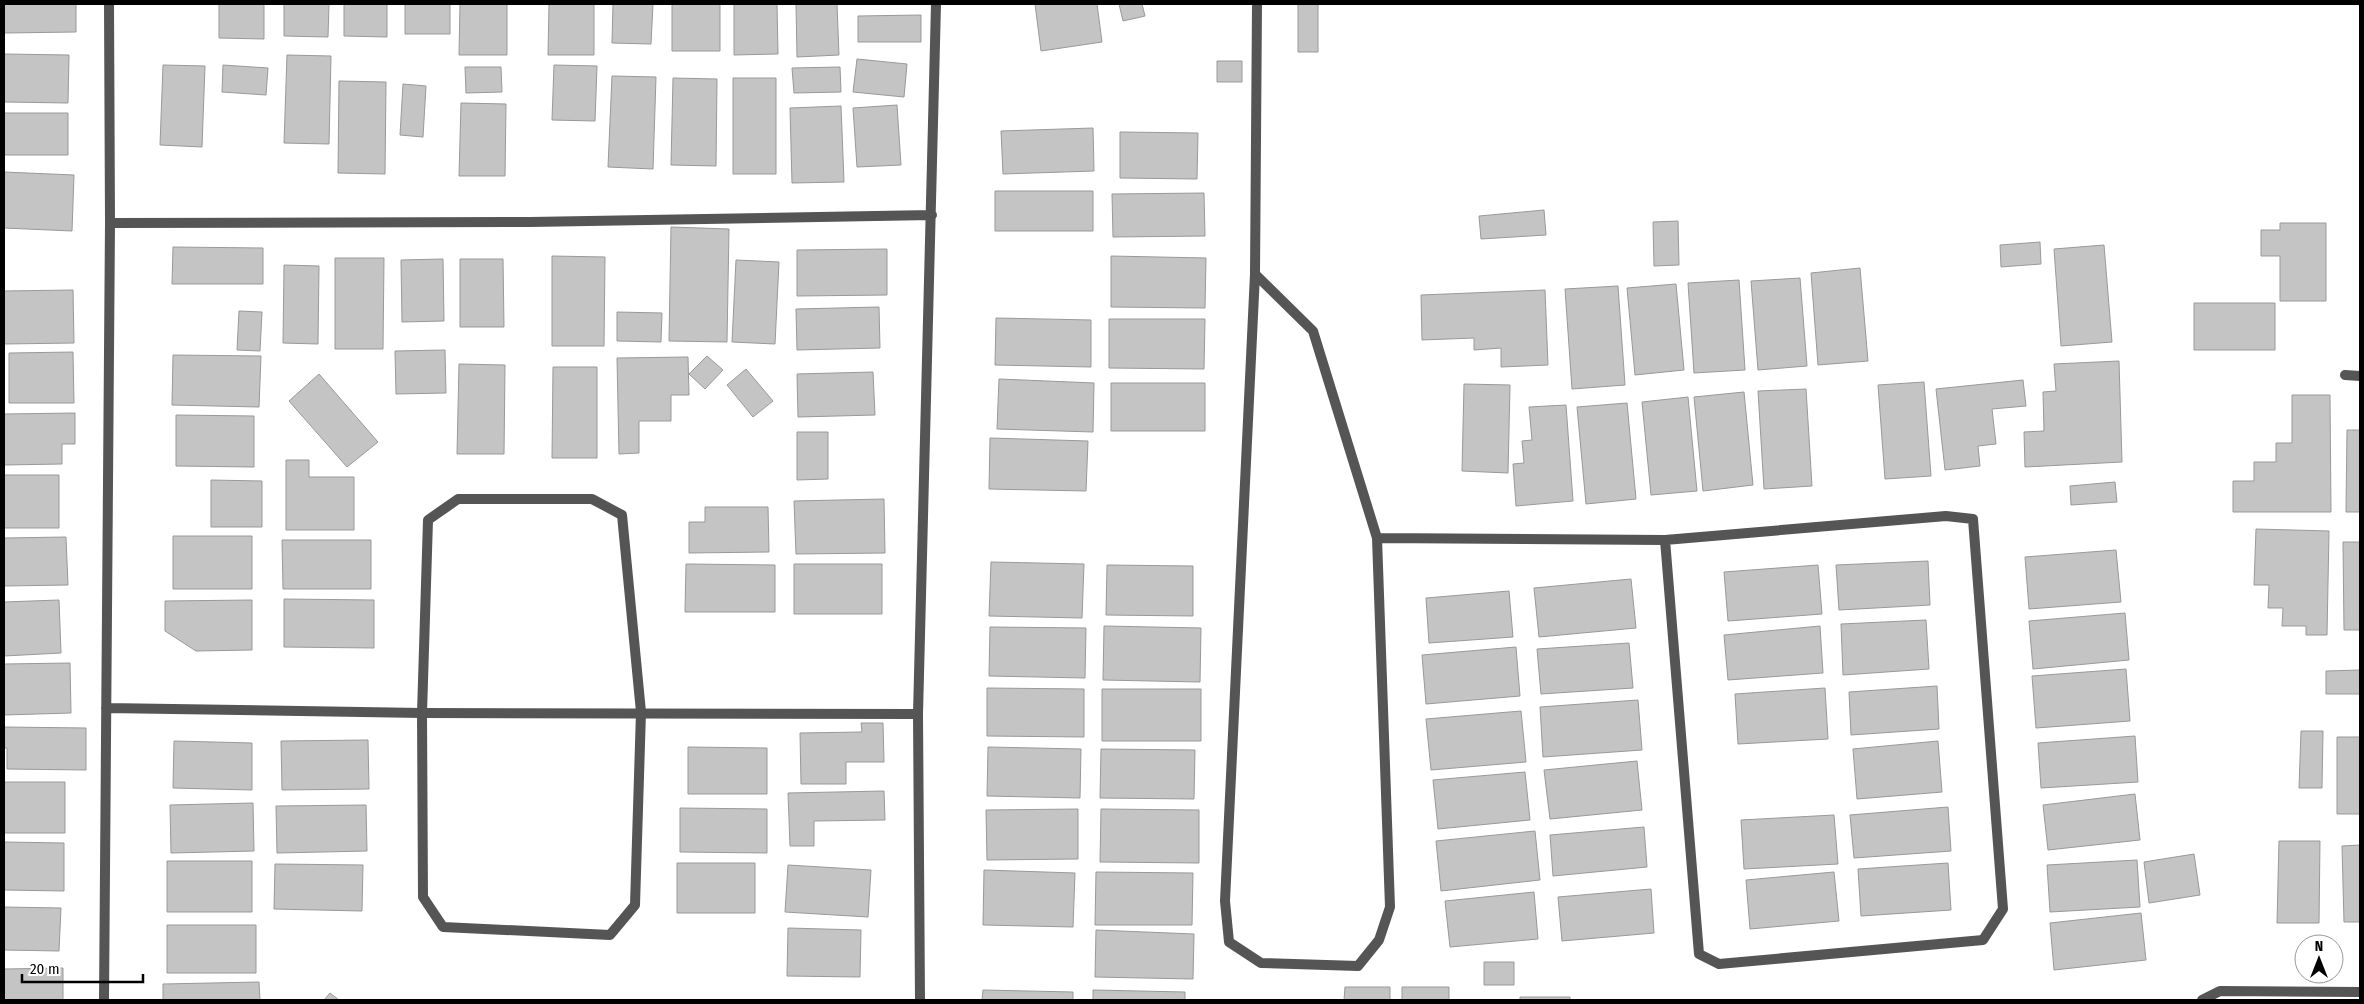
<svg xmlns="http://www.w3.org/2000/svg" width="2364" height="1004" font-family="'Fira Sans Condensed',sans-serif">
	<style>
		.building { fill: #c4c4c4; stroke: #999 }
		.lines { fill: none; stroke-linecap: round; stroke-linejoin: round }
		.service { stroke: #555; stroke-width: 10 }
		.minor { stroke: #555; stroke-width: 10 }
	</style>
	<rect width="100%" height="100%" fill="#fff"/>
	<!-- building -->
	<path class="building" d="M4,4h72v28l-72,1z
		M219,4h45v35l-45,-1z
		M284,4h45l-1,33 -44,-1z
		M344,4h43v33l-43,-1z
		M405,4h45v30h-45z
		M460,4h47v51h-48z
		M549,4h45v51h-46z
		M613,4h40l-2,40 -39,-1z
		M672,4h48v47h-48z
		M734,4h43l1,50 -44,1z
		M796,4h41l2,51 -42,2z
		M1035,4h62l5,38 -61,9z
		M1119,4h23l3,12 -22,5z
		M1298,4h20v48h-20z
		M921,15v27h-63v-26z
		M4,54l65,1 -1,48 -64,-1z
		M287,55l44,1 -2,88 -45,-1z
		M857,59l50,5 -3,33 -51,-5z
		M1217,61h25v21h-25z
		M163,65l42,1 -3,81 -42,-2z
		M223,65l45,3 -2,27 -44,-3z
		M554,65l43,1 -2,55 -43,-1z
		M465,67h36l1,25 -36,1z
		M840,67l1,25 -47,1 -2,-25z
		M612,76l44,1 -3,92 -45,-2z
		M673,78l44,1 -1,87 -45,-1z
		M733,78h43v96h-43z
		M339,81l47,1 -1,92 -47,-1z
		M403,84l23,2 -3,51 -23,-2z
		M461,103l45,1 -1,72h-46z
		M897,105l4,60 -44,2 -4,-59z
		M841,106l3,76 -52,1 -2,-75z
		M4,113h64v42h-64z
		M1093,128l1,43 -91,3 -2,-43z
		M1120,132l78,1 -1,46 -77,-1z
		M4,172l70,3 -2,56 -68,-3z
		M995,191h98v40h-98z
		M1204,193l1,43 -92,1 -1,-43z
		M1544,210l2,25 -65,4 -2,-23z
		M1678,221l1,44 -25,1 -1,-44z
		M2280,223h46v78h-46v-45h-19v-26h19z
		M671,227l58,2 -2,113 -58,-1z
		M2040,242l1,22 -40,3 -1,-22z
		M2104,245l8,97 -51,4 -7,-97z
		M173,247l90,1v36h-91z
		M887,249v46l-90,1v-46z
		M552,256l53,1 -1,89h-52z
		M1111,256l95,2 -1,50 -94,-1z
		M335,258h49l-1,91h-48z
		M443,259l1,62 -42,1 -1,-62z
		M460,259h43l1,68h-44z
		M736,260l43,2 -4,82 -43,-2z
		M284,265l35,1 -1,78 -35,-1z
		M1860,268l8,93 -50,4 -7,-92z
		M1800,278l7,88 -49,4 -7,-89z
		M1739,280l6,90 -51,3 -6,-90z
		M1676,284l8,86 -49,5 -8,-87z
		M1618,286l7,99 -53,4 -7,-100z
		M73,290l1,53 -70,1v-53z
		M1545,290l3,75 -47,2v-19l-27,2v-12l-52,2 -1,-45z
		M2194,303h81v47h-81z
		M879,307l1,41 -83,2 -1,-41z
		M239,311l23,1 -2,39 -23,-1z
		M617,312l45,1 -1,29 -44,-1z
		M996,318l95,2v47l-96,-2z
		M1109,319h96l-1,50 -95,-1z
		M445,350l1,43 -50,1 -1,-43z
		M73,352l1,51h-65v-50z
		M173,355l88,1 -2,51 -87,-2z
		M707,356l16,14 -18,19 -16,-15z
		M688,357l1,38h-18v26h-32v32l-20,1 -2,-96z
		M2119,361l3,101 -97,5 -1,-35 20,-1 -1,-39 13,-1 -2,-27z
		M459,364l46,1 -1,89h-47z
		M553,367h44v91h-45z
		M746,369l27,32 -20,16 -26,-32z
		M873,372l2,43 -77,2 -1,-43z
		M319,374l59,68 -31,25 -58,-66z
		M999,379l95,4 -1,49 -96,-3z
		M2023,380l3,26 -34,3 4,35 -18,2 2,20 -35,4 -9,-81z
		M1924,382l7,94 -46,3 -7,-94z
		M1111,383h94v48h-94z
		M1464,384l46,1 -2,88 -46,-2z
		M1806,389l6,97 -48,3 -6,-98z
		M1744,392l9,93 -50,6 -9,-94z
		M2292,395h38l1,117h-98v-31h21v-19h22v-19h16z
		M1688,397l9,94 -46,4 -9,-93z
		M1627,403l9,96 -50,5 -9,-97z
		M1566,405l7,96 -57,5 -3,-42 11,-1 -2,-22 10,-1 -3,-33z
		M75,413v31h-13v20l-58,1v-51z
		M176,415l78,1v51l-78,-1z
		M2347,430h13v82h-14z
		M797,432h31v47l-31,1z
		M990,438l98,3 -2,50 -97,-2z
		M286,460h23v17h45v53h-68z
		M4,475h55v53h-55z
		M211,480l51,1v46h-51z
		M2115,482l2,20 -46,3 -1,-19z
		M884,499l1,54 -89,1 -2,-53z
		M705,507h63l1,45 -80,1v-31h16z
		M2256,529l73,2 -2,104h-21v-9h-24l1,-18h-15l1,-23h-15z
		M173,536h79v53h-79z
		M66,537l2,48 -64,1v-48z
		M282,540h89v49h-88z
		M2343,542h17v88h-16z
		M2116,550l5,52 -92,7 -4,-52z
		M1928,561l2,44 -91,5 -3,-45z
		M991,562l93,2 -2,54 -93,-2z
		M686,564l89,1v47h-90z
		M794,564h88v50h-88z
		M1107,565l86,1v50l-87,-1z
		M1818,565l4,49 -94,7 -4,-49z
		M1631,579l5,49 -97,9 -5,-49z
		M1509,591l4,46 -84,6 -3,-45z
		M284,599l90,1v48l-90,-1z
		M59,600l2,53 -57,3v-54z
		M252,600v50l-56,1 -31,-20v-30z
		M2125,613l4,47 -96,9 -4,-48z
		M1926,620l3,49 -86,6 -2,-51z
		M1104,626l97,2 -1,54 -97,-2z
		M1820,626l3,47 -95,7 -4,-45z
		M990,627l96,1 -1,50 -96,-2z
		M1629,643l4,45 -92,6 -4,-45z
		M1516,647l4,49 -94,8 -4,-49z
		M70,663l1,50 -67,2v-51z
		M2126,669l4,52 -94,7 -4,-52z
		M2360,670v24h-34v-23z
		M1937,686l2,43 -88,6 -2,-43z
		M987,688l97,1v48l-97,-1z
		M1825,688l3,51 -90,5 -3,-50z
		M1102,689h99v52h-99z
		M1638,700l4,50 -99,7 -3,-50z
		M1521,711l5,51 -95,8 -5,-51z
		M861,723h22l1,39h-38v22h-45l-1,-51 62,-1z
		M4,727l82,1v42l-79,-1v-21h-3z
		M2301,731h22l-1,57h-23z
		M2135,736l3,46 -97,6 -3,-45z
		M2337,737h23v77h-23z
		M368,740l1,49 -87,1 -1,-49z
		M174,741l78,2v47l-79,-2z
		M1938,741l4,51 -85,7 -4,-50z
		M688,747l79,1v46h-79z
		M988,747l93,2 -1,49 -93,-2z
		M1101,749l94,1 -1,49 -94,-1z
		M1637,761l5,49 -92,9 -6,-49z
		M1525,772l5,48 -92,9 -5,-49z
		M4,782h61v51h-61z
		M884,791l1,29 -71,1v25h-24l-2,-53z
		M2135,794l5,46 -92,10 -5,-45z
		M253,803l1,48 -83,2 -1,-48z
		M366,805l1,46 -90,2 -1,-47z
		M1948,807l3,44 -97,7 -4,-43z
		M680,808l87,1v44l-87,-1z
		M1078,809v50l-91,1 -1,-50z
		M1101,809l98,1v53l-99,-1z
		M1834,815l4,49 -94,5 -3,-49z
		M1644,827l3,40 -94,9 -3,-41z
		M1535,831l5,49 -99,11 -5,-50z
		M2279,841h41l-1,82h-42z
		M4,842l60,1v48l-60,-1z
		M2360,845v77h-16l-2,-76z
		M2194,854l6,41 -51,8 -5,-41z
		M2137,860l3,47 -90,5 -3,-47z
		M167,861h85v51h-85z
		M677,863h78v50h-78z
		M1948,863l3,47 -90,6 -3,-47z
		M275,864l88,1 -1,46 -88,-2z
		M788,865l83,5 -3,47 -83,-5z
		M984,870l91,3 -2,54 -90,-2z
		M1096,872l97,1 -1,52h-97z
		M1834,872l5,49 -89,8 -4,-49z
		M1651,889l3,44 -92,8 -4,-44z
		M1534,892l4,47 -88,8 -5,-46z
		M4,907l57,1 -2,43 -55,-1z
		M2141,913l5,47 -92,10 -4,-47z
		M167,925h89v48h-89z
		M788,928l73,2 -1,47 -73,-1z
		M1096,930l98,4 -1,45 -98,-2z
		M1484,962h30v23h-30z
		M63,968v32h-59v-31z
		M259,982l1,18h-97v-16z
		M1345,987h45v13h-46z
		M1402,987h47v13h-47z
		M983,990l90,2v8h-91z
		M1093,990l92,2v8h-92z
		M330,993l9,7h-15z
		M1520,997h50v3h-50z"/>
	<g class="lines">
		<!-- service -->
		<path class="service" d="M2345,375l15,1
			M458,499h134l30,16 19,197 -6,193 -25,30 -167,-8 -20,-30 -1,-184 6,-193z"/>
		<!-- minor -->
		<path class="minor" d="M110,223l420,-1 402,-7
			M1255,274l58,57 64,207 13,369 -11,33 -21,26 -97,-3 -32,-21 -4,-41 30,-627 2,-270
			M1377,538l288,2 281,-24 27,3 30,390 -20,31 -264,24 -20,-10 -34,-414
			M106,708l316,5 496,1
			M104,1000l6,-777 -1,-219
			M920,1000l-2,-286 18,-710
			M2202,1000l18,-9 140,1"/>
	</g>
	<!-- border -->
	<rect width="2364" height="1004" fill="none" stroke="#000000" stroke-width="10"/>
	<!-- north arrow -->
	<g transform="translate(2319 959)"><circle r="24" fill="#ffffff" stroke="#999999"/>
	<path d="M0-4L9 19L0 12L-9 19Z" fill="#000000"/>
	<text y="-8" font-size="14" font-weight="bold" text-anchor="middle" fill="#000000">N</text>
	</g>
	<!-- scale -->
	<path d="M22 974v8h121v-8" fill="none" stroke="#000000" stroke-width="2.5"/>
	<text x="30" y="974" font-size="15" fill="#000000" stroke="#ffffff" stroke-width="4" paint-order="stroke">20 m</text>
</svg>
